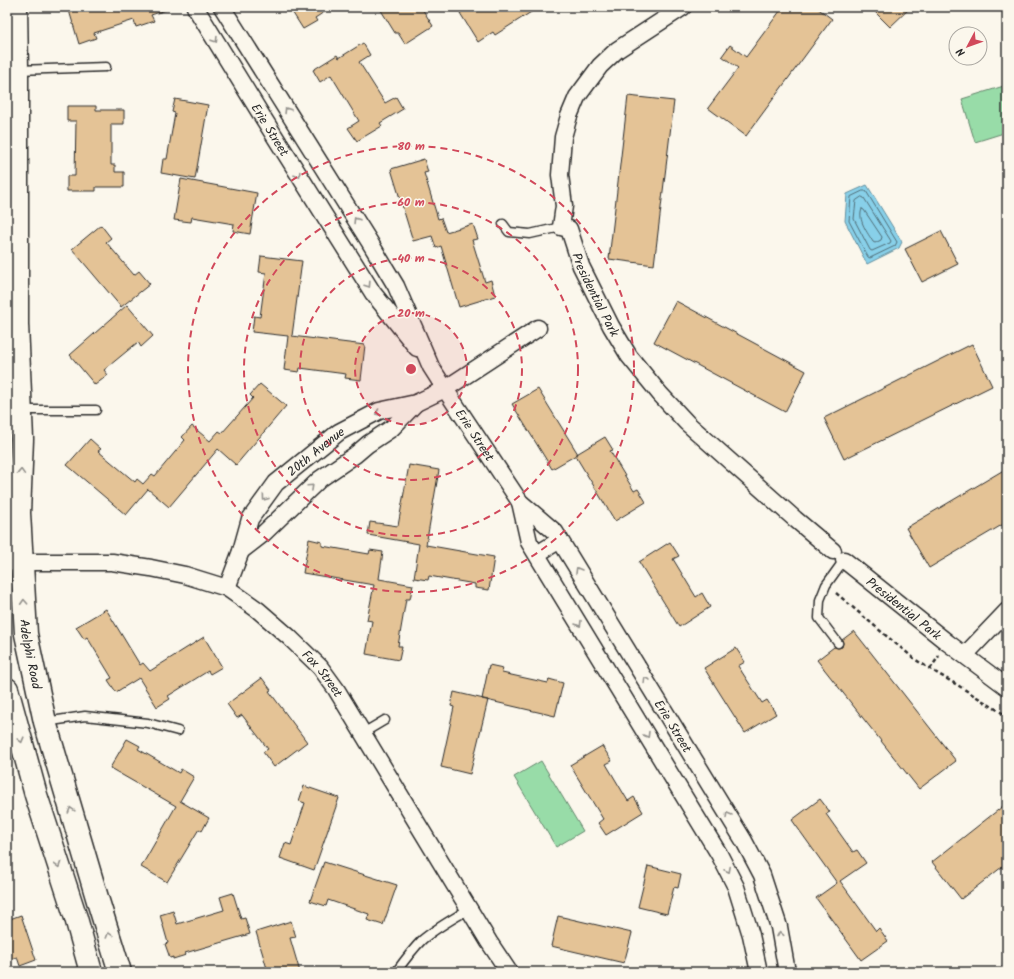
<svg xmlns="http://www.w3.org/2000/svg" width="1014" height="979" font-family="Kalam,sans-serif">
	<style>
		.green { fill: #98dca8; stroke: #62846a }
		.water { fill: #88d0e9; stroke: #638e9d }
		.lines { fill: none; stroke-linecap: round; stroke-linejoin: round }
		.shore { stroke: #506d77; stroke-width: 1 }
		.building { fill: #e4c396; stroke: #2b2b2b }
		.service-casing { stroke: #2b2b2b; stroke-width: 11 }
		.minor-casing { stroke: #2b2b2b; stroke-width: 19 }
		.secondary-casing { stroke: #2b2b2b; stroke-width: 25 }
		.path { stroke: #2b2b2b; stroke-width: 2.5; stroke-dasharray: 4 3; stroke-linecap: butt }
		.service { stroke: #fbf7ec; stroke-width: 8 }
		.minor { stroke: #fbf7ec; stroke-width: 16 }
		.secondary { stroke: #fbf7ec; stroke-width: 22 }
		.oneway { stroke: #93918c }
		.ring { fill: none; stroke: #d1495b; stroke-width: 2; stroke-dasharray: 7 5 }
		.labels { text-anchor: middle; stroke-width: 3; stroke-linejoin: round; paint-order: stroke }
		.street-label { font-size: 13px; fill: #2b2b2b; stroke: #fbf7ec }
		.centre { fill: #d1495b; stroke: #fbf7ec; stroke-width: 2 }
		.ring-label { font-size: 12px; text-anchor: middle; font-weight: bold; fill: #d1495b; stroke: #fbf7ec; stroke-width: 3; stroke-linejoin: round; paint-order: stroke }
	</style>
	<rect width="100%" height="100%" fill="#fbf7ec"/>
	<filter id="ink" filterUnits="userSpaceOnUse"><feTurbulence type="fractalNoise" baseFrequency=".025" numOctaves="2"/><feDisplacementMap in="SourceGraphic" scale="8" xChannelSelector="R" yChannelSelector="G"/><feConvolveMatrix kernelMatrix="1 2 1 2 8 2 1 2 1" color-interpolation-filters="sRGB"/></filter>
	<g filter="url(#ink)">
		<!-- green -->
		<path class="green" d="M1007,85v47l-32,10 -13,-43z
			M541,761l42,70 -27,16 -42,-70z"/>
		<!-- water -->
		<path class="water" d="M867,185l35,57 -3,6 -32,16 -22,-43 2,-27z"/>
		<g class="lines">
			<!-- shore -->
			<path class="shore" d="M863,191h3l31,51 -2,4 -25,12 -2,-1 -19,-36 2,-24z
				M862,197l2,1 27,43 -1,2 -18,8 -2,-1 -16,-31 2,-18z
				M862,209l2,1 18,27 -1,3 -6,3 -2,-1c-5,-9 -16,-22 -11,-33z"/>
		</g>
		<!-- building -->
		<path class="building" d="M68,7h97l1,3 -15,5 3,6 -18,6 -2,-7 -40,13 2,5 -17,6z
			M289,7h43l-17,11 2,3 -14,8z
			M379,7h42l12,19 -28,18 -7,-11h-3z
			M469,7h70l-44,28 -2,-3 -15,10 -18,-29z
			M783,7h33l16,12 -86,117 -38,-28 30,-40 -16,-12 8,-11 16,12z
			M870,7h41l-21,20z
			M363,43l7,12 -11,7 26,41 11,-6 7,12 -23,14 2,3 -25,15 -9,-13 11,-7 -28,-46 -11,7 -7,-12 24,-15 2,3z
			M628,96l46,5 -20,164 -45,-6z
			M175,99l33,6 -13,74 -34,-6 2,-14h4l8,-46 -3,-1z
			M67,106h29v4h28v14h-13v41h4v7h9v15h-28v4h-29v-15h8l1,-55h-9z
			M424,159l4,13 -4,1 14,46 3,-1 5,14 27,-8 5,15 -6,1 13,42 6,-2 4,16 -36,11 -18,-61 -5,2 -4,-12 -19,5 -22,-72z
			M181,179l76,14 -7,41 -17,-3 1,-7 -42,-7 -1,5 -17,-2z
			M101,225l10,13 -5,4 28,33 5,-4 11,13 -29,23 -49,-58z
			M941,231l17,33 -36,18 -17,-33z
			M261,256l41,5 -10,75 73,9 -4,35 -16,-2 1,-4 -46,-6 -1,4 -15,-2 4,-34 -36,-4 2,-16 6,1 6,-44 -7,-1z
			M676,301l130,70 -21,41 -131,-70z
			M127,305l26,31 -12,11 -3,-5 -34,28 4,5 -13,10 -25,-30z
			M972,344l20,42 -148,73 -20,-41z
			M260,384l26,22 -50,59 -18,-16 -49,58 -21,-18 -22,26 -59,-50 23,-26 11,10 -3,2 37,31 2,-3 6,5 9,-10 3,2 30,-36 -3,-3 10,-11 18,15 9,-10 3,2 31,-35 -3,-3z
			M538,389l40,65 -26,15 -40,-65z
			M605,437l8,13 -3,1 24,40 4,-2 8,13 -31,19 -40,-66z
			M409,465l30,5 -13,75 68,12 -5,33 -14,-2v-4l-46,-8 -1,4 -14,-2 5,-34 -51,-9 2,-13 28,4z
			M1007,468v54l-78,46 -23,-40z
			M309,539l13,3v4l47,8 1,-4 13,2 -4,27 34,6 -3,14h-4l-8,47h4l-3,14 -33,-6 6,-33 -5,-1 7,-35 -71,-12z
			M670,542l9,14 -6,3 23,38 6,-4 8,14 -31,20 -40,-65z
			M106,609l34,56 3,-2 7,8 54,-34 18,30 -12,7 -2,-3 -40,25 2,3 -13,8 -18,-29 -23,14 -8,-12 4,-2 -25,-41 -3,2 -8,-12z
			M854,631l102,130 -37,28 -102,-129 17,-13 4,1 4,-1 1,-4 -1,-3z
			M736,648l9,14 -7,4 24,37 5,-3 9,14 -31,19 -41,-65z
			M489,665l14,3 -1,5 46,10 1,-4 14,4 -8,33 -73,-17z
			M262,678l9,12 -2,1 38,51 -33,25 -11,-15 5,-3 -26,-34 -5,3 -10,-14z
			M454,692l34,8 -18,74 -29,-7 13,-60 -3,-1z
			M127,739l13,7 -2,3 41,24 2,-4 13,8 -14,24 29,17 -7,13 -3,-2 -32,53 -26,-15 35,-61 -66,-38z
			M602,746l10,15 -6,3 22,37 6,-4 9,15 -37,23 -8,-12 5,-4 -33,-54z
			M304,786l35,12 -25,72 -34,-12 5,-15 6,2 14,-42 -6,-2z
			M820,799l10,13 -4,2 27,38 4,-2 9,13 -26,18 36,50 3,-3 9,13 -27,19 -45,-62 21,-15 -45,-63z
			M1007,803v60l-46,36 -29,-37z
			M324,862l73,23 -14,40 -16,-5 2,-6 -41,-14 -2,6 -16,-5z
			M648,866l33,8 -3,14 -4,-1 -7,27 -29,-7z
			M233,893l8,26 4,-1 5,16 -65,19 1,2 -13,4v-2l-3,1 -5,-14 3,-1 -8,-28 13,-4 4,13 47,-14 -4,-13z
			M21,915l15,45 -16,6 -3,-9 -10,3v-40z
			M558,916l74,17 -8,30 -73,-17z
			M291,921l5,16 -6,1 10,34h-32l-12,-40z"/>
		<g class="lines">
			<!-- service casing -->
			<g class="service-casing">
				<path id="service" d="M18,70l88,-3
					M503,224l6,8 21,2 31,-7
					M21,410h75
					M838,643l-19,-25 1,-18 6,-15 18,-25
					M45,722l40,-6 63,7 30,8
					M363,733l22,-13
					M396,972c8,-11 16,-22 26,-32 14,-12 31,-21 47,-31"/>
			</g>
			<!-- minor casing -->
			<g class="minor-casing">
				<g id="minor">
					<path id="s1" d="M195,7l67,109 111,177 44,55"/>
					<path id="s2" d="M222,7l147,234 27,45 35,81 14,22 75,113 35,30 189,309 18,34 17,52 8,45"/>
					<path id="s3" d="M683,7l-66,43 -17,16 -23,31 -8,19 -6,21 -3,38 4,31 -3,21 8,2 12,37 30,60 18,30 31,38 27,29 108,96 38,32"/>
					<path d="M520,502l9,40 190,312 17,33 15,48 8,37"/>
					<path d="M241,551l22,-17 57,-55 35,-24 13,-11 24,-16 24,-25"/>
					<path d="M537,554l23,-14"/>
					<path id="s4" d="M844,560l104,83 59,44"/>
					<path id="s5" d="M7,562h105l39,6 34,7 42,13 31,22 31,27 31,30 16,22 153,253 20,30"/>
					<path id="s6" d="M227,588l14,-37 9,-32 26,-36 63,-51 40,-21 37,-8 29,-14 93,-61"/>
					<path d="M965,655l42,-44"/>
				</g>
			</g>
			<!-- secondary casing -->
			<g class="secondary-casing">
				<g id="secondary">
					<path id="s7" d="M16,7l1,63v254l5,115 -3,74 7,121 19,88 53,179 22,71"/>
					<path d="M7,689l29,106 40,123 15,54"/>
				</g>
			</g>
			<!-- path -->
			<path class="path" d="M836,593l48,41 32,26 19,12 24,14 48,30
				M930,669l9,-13"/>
			<!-- service -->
			<use href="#service" class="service"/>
			<!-- minor -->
			<use href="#minor" class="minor"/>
			<!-- secondary -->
			<use href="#secondary" class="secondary"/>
		</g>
		<!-- one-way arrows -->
		<defs><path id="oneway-chevron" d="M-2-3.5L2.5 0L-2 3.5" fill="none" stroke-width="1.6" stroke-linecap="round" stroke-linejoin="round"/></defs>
		<g class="oneway">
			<use href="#oneway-chevron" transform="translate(215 40) rotate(58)"/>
			<use href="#oneway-chevron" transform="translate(287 110) rotate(-122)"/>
			<use href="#oneway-chevron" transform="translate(298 175) rotate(58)"/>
			<use href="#oneway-chevron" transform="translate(356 220) rotate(-122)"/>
			<use href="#oneway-chevron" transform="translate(368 285) rotate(57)"/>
			<use href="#oneway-chevron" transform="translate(378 413) rotate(159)"/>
			<use href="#oneway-chevron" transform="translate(21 472) rotate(-88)"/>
			<use href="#oneway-chevron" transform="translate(311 487) rotate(-43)"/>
			<use href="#oneway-chevron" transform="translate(265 498) rotate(126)"/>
			<use href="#oneway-chevron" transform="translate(578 570) rotate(-121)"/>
			<use href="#oneway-chevron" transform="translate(24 602) rotate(-93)"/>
			<use href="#oneway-chevron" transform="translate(579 624) rotate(59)"/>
			<use href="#oneway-chevron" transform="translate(646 680) rotate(-121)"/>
			<use href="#oneway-chevron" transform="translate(647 735) rotate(59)"/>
			<use href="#oneway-chevron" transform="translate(21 740) rotate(75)"/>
			<use href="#oneway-chevron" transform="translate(71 810) rotate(-107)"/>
			<use href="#oneway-chevron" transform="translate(728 815) rotate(-121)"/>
			<use href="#oneway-chevron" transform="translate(58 865) rotate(72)"/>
			<use href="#oneway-chevron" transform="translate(728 870) rotate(63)"/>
			<use href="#oneway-chevron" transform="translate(780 934) rotate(-101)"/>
			<use href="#oneway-chevron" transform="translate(109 935) rotate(-107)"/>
		</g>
	</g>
	<!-- distance rings -->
	<circle cx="411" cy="369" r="56" fill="#d1495b" fill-opacity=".12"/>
	<g class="ring">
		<circle cx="411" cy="369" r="56"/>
		<circle cx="411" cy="369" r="111"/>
		<circle cx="411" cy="369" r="167"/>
		<circle cx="411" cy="369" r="223"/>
	</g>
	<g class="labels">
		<!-- street labels -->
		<g class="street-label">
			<text dy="5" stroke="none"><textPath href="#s1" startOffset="144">Erie Street</textPath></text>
			<text dy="5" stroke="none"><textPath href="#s3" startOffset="353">Presidential Park</textPath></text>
			<text dy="5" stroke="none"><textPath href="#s2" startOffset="498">Erie Street</textPath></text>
			<text dy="5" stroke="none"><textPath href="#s6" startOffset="168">20th Avenue</textPath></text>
			<text dy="5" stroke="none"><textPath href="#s4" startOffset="77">Presidential Park</textPath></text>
			<text dy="5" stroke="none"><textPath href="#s7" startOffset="648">Adelphi Road</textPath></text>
			<text dy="5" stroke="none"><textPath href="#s5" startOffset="352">Fox Street</textPath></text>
			<text dy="5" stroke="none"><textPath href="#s2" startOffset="852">Erie Street</textPath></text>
		</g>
	</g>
	<circle cx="411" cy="369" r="6" class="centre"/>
	<g class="ring-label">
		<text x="411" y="150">80 m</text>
		<text x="411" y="206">60 m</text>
		<text x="411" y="262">40 m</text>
		<text x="411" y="317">20 m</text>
	</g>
	<!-- margin -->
	<rect width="1014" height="979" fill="none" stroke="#fbf7ec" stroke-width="24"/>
	<rect x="12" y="12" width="990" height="955" fill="none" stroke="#2b2b2b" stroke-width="1.5" filter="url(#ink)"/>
	<!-- north arrow -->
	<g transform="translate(968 46) rotate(229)"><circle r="19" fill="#fbf7ec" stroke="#a8a59f"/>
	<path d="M0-3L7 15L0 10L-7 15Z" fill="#d1495b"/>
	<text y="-6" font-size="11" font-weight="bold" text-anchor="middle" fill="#2b2b2b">N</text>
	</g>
</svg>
